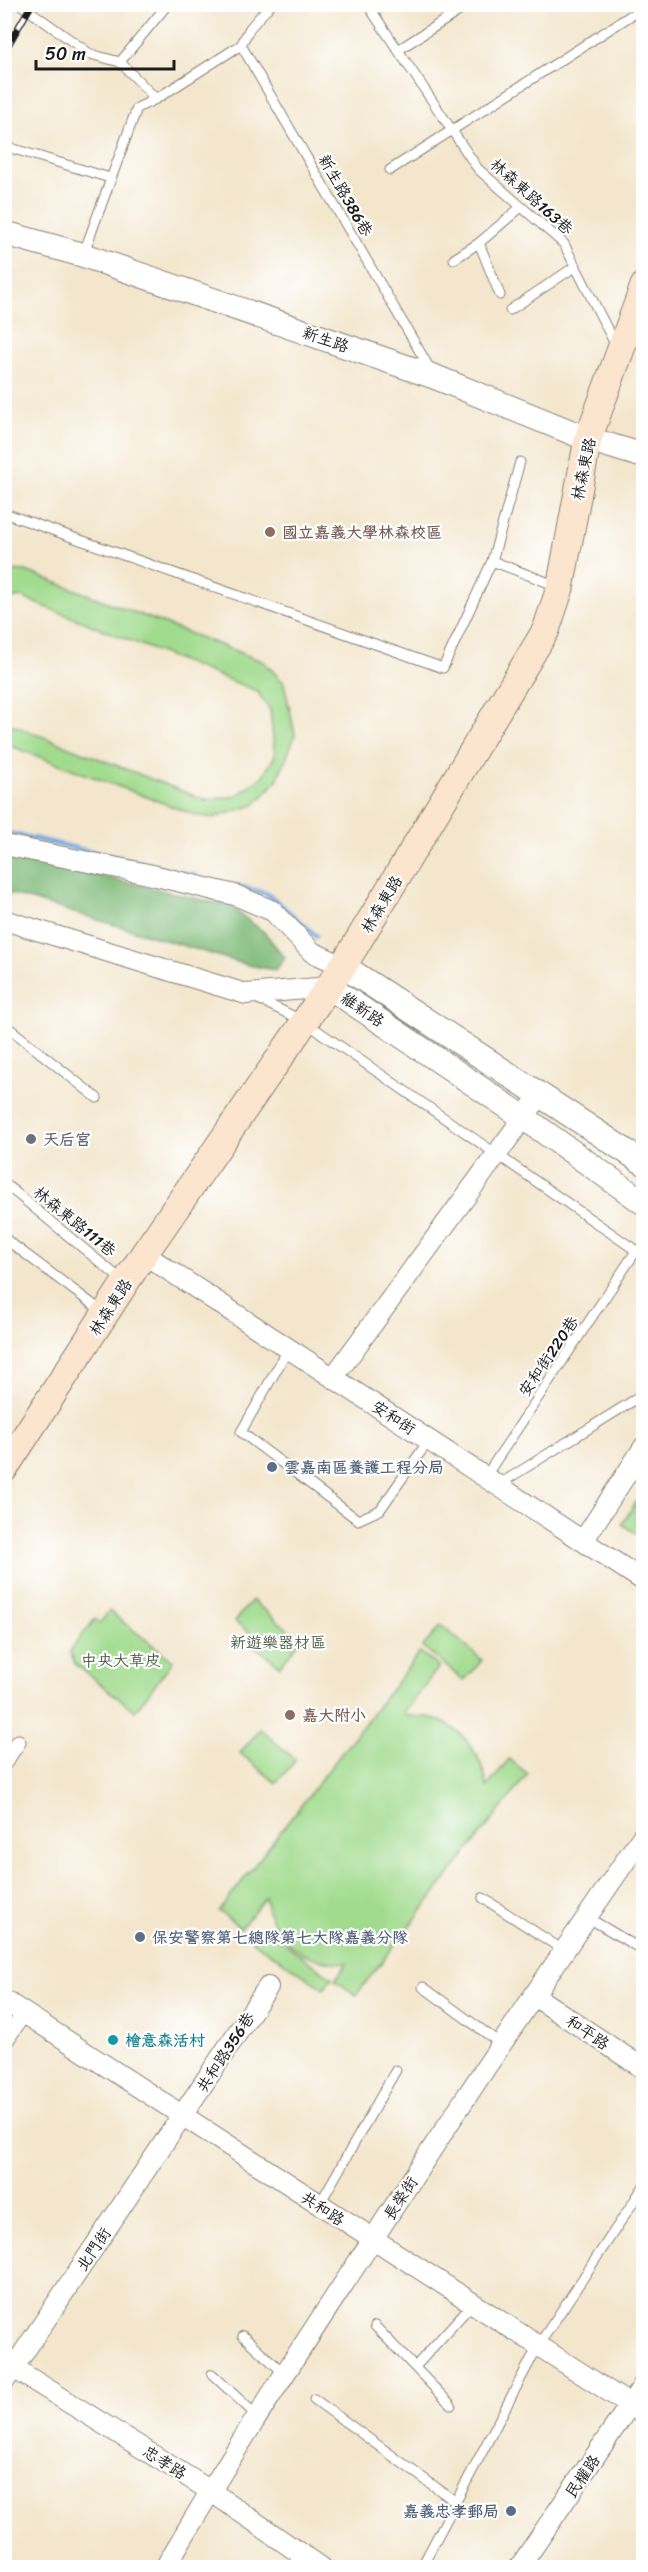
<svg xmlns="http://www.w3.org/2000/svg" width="648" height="2572" font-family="Sriracha,'LXGW WenKai TC',sans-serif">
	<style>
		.green { fill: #a1db8e; stroke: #5e7c55; stroke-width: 1.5 }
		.forest { fill: #80bb79; stroke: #4e6c4a; stroke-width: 1.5 }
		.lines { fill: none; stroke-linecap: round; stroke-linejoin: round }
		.stream { stroke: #77aae3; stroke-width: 5 }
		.service-casing { stroke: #888174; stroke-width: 11 }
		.pedestrian-casing { stroke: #888174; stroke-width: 17 }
		.minor-casing { stroke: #888174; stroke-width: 22 }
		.tertiary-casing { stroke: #888174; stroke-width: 26 }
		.secondary-casing { stroke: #888174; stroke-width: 29 }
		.service { stroke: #fff; stroke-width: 9 }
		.pedestrian { stroke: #fff; stroke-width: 15 }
		.minor { stroke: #fff; stroke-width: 20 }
		.tertiary { stroke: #fff; stroke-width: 24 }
		.secondary { stroke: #fbe5cf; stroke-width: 27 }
		.rail-casing { stroke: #1c1c1c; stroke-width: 7 }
		.rail { stroke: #fff; stroke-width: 4.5; stroke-dasharray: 14; stroke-linecap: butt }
		.education-dot { fill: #8d6e63; stroke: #fff; stroke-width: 2 }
		.worship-dot { fill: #6b7280; stroke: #fff; stroke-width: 2 }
		.service-dot { fill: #5c6f8a; stroke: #fff; stroke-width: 2 }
		.culture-dot { fill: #0f9aa8; stroke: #fff; stroke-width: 2 }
		.labels { text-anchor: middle; stroke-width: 4.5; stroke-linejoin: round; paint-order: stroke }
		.street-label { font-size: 16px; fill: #1c1c1c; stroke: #fff }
		.education-label { font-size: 16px; font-weight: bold; fill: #785e54; stroke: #fff; text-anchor: start }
		.worship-label { font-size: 16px; font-weight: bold; fill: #5b616d; stroke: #fff; text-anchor: start }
		.service-label { font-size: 16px; font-weight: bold; fill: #4e5e75; stroke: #fff; text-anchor: start }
		.park-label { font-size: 16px; fill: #4b5f44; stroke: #fff }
		.culture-label { font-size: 16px; font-weight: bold; fill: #0d838f; stroke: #fff; text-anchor: start }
	</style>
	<rect width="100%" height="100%" fill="#fff"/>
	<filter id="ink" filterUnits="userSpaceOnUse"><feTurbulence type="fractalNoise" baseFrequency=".0167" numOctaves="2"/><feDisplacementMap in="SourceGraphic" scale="12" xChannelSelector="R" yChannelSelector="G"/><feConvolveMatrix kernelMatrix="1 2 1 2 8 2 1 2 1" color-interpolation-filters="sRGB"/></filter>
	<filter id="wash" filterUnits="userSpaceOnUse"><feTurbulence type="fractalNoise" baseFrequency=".008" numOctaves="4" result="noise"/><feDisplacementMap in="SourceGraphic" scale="24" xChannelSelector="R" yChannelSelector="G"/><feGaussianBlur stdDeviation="1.35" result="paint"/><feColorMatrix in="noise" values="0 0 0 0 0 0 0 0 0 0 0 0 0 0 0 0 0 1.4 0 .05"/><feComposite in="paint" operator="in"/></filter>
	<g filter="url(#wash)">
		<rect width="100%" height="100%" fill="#f3e6cc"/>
		<!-- green -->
		<path class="green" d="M5,570l21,1 238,91 20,21 11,52 -8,21 -11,26 -22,23 -41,13 -18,-3 -190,-71v-22l200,78 31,-4 26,-19 13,-21 -5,-46 -13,-19 -236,-94 -16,3z
			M643,1491v47l-21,-14z
			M252,1600l49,40 -21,26 -29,-23 4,-6 -20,-16z
			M109,1611l64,50 -38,50 -60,-47 -5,-13 25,-32 5,4z
			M441,1625l41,35 -18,21 -41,-34z
			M420,1652l19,15 -36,46c9,6 21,2 32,6 29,9 48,39 52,68l22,-28 19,15 -172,221 -21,-15 12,-17c-44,-1 -75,-21 -82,-66l-24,31 -22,-17z
			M260,1729l36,31 -20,23 -36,-30z
			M262,1927l70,51 -8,11 -72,-48z"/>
		<!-- forest -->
		<path class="forest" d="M5,854l224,52 35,26 21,26 -10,12 -27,-5 -243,-73z"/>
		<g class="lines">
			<!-- stream -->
			<path class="stream" d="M4,832l190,43
				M238,886l30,8 48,42"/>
		</g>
	</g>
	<g filter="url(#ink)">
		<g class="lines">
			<!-- service casing -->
			<g class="service-casing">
				<path id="service" d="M20,4l70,50 30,8 36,37 85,-54
					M271,4l-21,24 -9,17 189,324
					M367,4l111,165 86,75 52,102
					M398,50l72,-46
					M120,62l48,-58
					M4,146l106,32
					M390,170l254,-163
					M479,243l21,52
					M83,255l54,-147 19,-9
					M454,259l25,-16 42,-36
					M510,310l66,-44
					M4,513l439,155 49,-107 28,-99
					M492,561l65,25
					M254,997l51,25 339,234
					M4,1024l93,74
					M4,1183l119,98
					M4,1238l99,74
					M289,1348l-48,84 117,88 22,-10 49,-70
					M485,1477l151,-226
					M498,1485l146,-91
					M483,1898l80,52
					M587,1917l57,34
					M423,1987l78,57
					M319,2205l77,-135
					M375,2326l76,79
					M243,2336l42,38
					M415,2367l57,-63
					M212,2374l45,42
					M314,2399l142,103
					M421,2568l117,-222 106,-160"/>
			</g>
			<!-- pedestrian casing -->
			<g class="pedestrian-casing">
				<path id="pedestrian" d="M4,1763l14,-21
					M4,2043l20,-30"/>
			</g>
			<!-- minor casing -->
			<g class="minor-casing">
				<path id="minor" d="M4,845l144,29 87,21 38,16 39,41 31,14
					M4,920l242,74 83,-7
					M144,1254l500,327
					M333,1378l207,-283
					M583,1541l61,-94
					M533,1995l111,74
					M4,2000l640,414
					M4,2362l205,128 112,78
					M4,2382l264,-395
					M165,2568c59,-103 124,-201 189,-300 95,-146 191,-291 290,-434
					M519,2568l125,-184"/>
			</g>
			<!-- tertiary casing -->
			<g class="tertiary-casing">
				<path id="tertiary" d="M4,233l79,22 352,122 153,62 56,17
					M343,966l301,197
					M329,987l194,130 121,86"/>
			</g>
			<!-- secondary casing -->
			<g class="secondary-casing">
				<path id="secondary" d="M4,1469l140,-215 199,-288 203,-336 14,-42 28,-149 56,-153"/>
			</g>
			<!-- service -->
			<use href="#service" class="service"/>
			<!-- pedestrian -->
			<use href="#pedestrian" class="pedestrian"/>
			<!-- minor -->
			<use href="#minor" class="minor"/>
			<!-- tertiary -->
			<use href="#tertiary" class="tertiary"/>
			<!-- secondary -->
			<use href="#secondary" class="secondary"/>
			<!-- rail casing -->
			<g class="rail-casing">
				<path id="rail" d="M4,52l28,-48"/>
			</g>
			<!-- rail -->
			<use href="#rail" class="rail"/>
		</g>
	</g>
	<!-- markers -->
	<g class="education-dot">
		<circle cx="270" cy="532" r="6"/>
		<circle cx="290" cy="1715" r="6"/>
	</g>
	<circle class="worship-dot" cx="31" cy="1139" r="6"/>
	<g class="service-dot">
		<circle cx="272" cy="1467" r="6"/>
		<circle cx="140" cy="1937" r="6"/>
		<circle cx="511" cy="2511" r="6"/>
	</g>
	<circle class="culture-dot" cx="113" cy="2040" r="6"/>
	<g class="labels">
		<!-- street labels -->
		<g class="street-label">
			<text transform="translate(346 195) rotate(60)" y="6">新生路386巷</text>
			<text transform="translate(532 196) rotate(42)" y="6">林森東路163巷</text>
			<text transform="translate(326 339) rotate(19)" y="6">新生路</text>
			<text transform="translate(583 469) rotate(-78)" y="6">林森東路</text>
			<text transform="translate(381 904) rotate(-59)" y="6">林森東路</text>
			<text transform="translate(363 1009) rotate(34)" y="6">維新路</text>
			<text transform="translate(75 1221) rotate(39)" y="6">林森東路111巷</text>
			<text transform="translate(110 1307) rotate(-57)" y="6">林森東路</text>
			<text transform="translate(548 1356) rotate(-56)" y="6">安和街220巷</text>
			<text transform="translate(394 1417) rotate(33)" y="6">安和街</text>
			<text transform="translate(588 2032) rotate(34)" y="6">和平路</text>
			<text transform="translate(225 2052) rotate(-57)" y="6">共和路356巷</text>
			<text transform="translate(400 2198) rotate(-57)" y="6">長榮街</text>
			<text transform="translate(323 2208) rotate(33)" y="6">共和路</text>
			<text transform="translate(93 2249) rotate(-56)" y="6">北門街</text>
			<text transform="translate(165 2462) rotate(32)" y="6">忠孝路</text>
			<text transform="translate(582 2476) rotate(-56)" y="6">民權路</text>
		</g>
		<!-- education labels -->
		<g class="education-label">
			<text x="282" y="538">國立嘉義大學林森校區</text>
			<text x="302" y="1721">嘉大附小</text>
		</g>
		<!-- worship labels -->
		<g class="worship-label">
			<text x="43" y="1145">天后宮</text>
		</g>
		<!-- service labels -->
		<g class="service-label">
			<text x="284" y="1473">雲嘉南區養護工程分局</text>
			<text x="152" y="1943">保安警察第七總隊第七大隊嘉義分隊</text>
			<text x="499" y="2517" text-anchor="end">嘉義忠孝郵局</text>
		</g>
		<!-- park labels -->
		<g class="park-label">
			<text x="278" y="1648">新遊樂器材區</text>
			<text x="121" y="1666">中央大草皮</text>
		</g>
		<!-- culture labels -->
		<g class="culture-label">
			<text x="125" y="2046">檜意森活村</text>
		</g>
	</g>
	<!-- margin -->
	<rect width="648" height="2572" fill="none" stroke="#fff" stroke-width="24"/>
	<!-- scale -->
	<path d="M36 60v9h138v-9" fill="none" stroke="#1c1c1c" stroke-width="3"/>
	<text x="45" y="60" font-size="18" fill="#1c1c1c" stroke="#ffffff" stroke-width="4.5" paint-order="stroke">50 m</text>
</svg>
